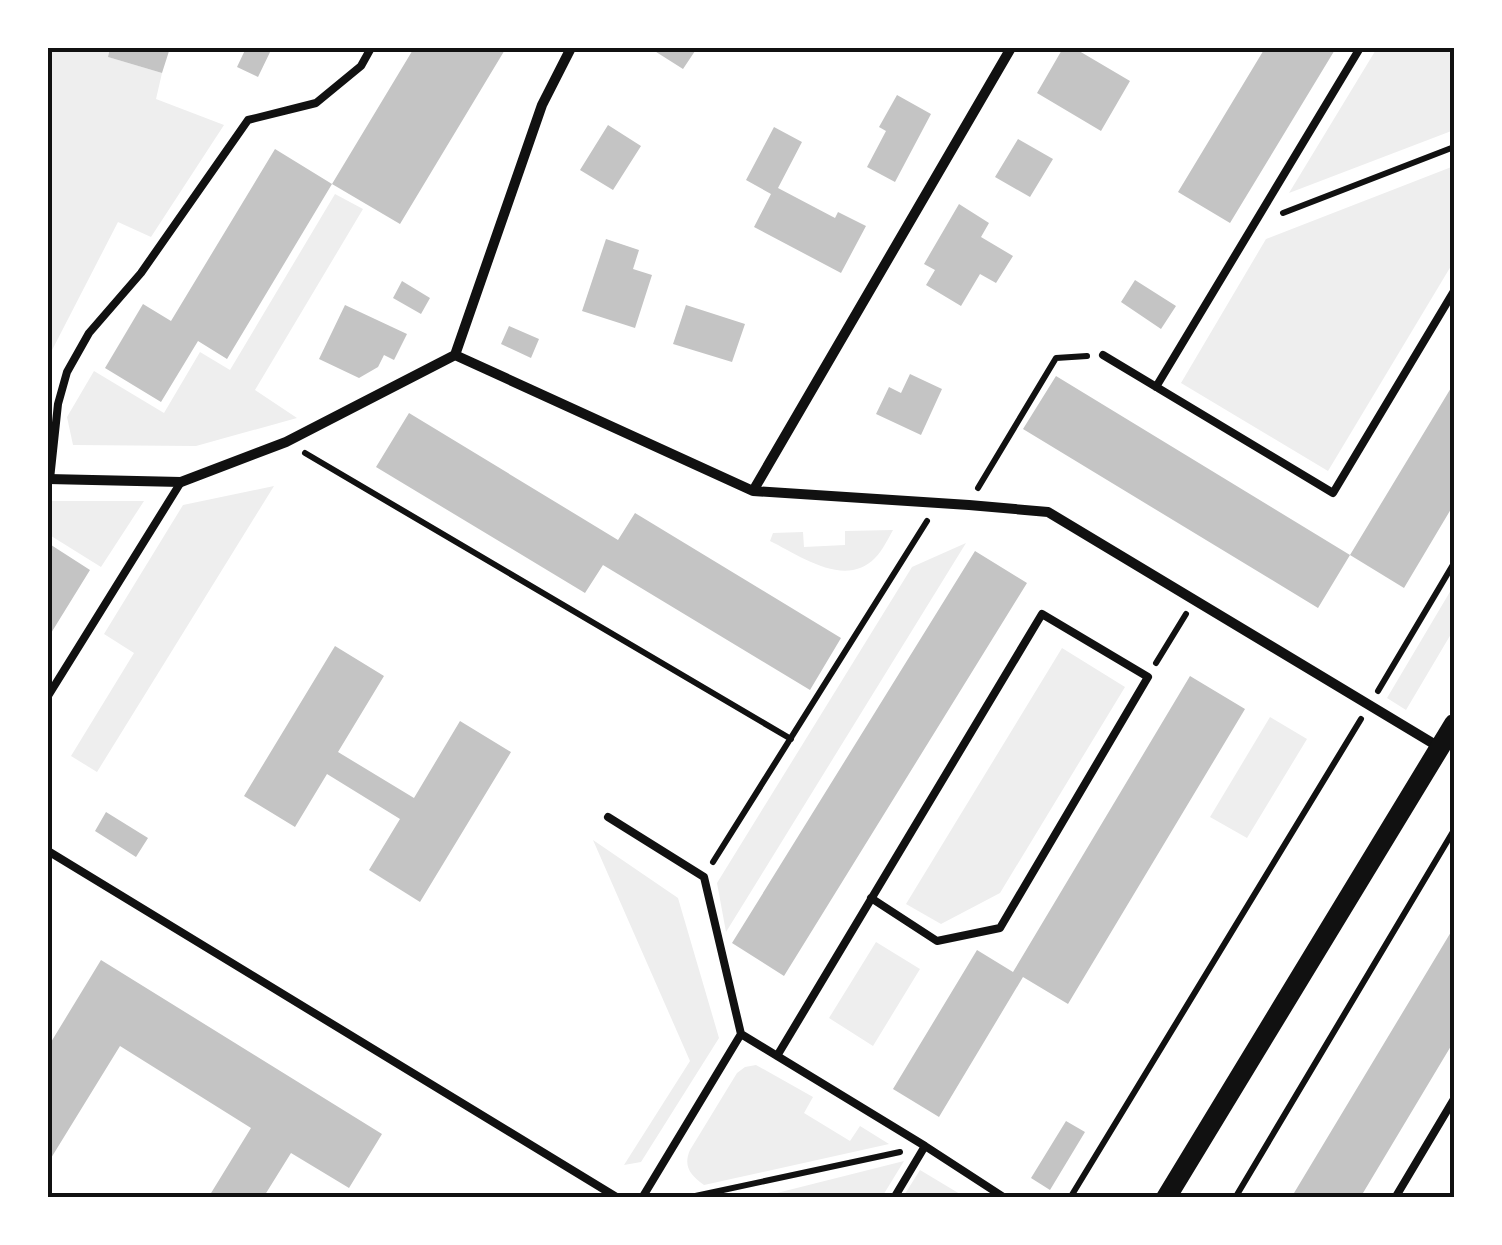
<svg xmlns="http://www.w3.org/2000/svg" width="1502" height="1245" font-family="'Playfair Display',serif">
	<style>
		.green { fill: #eee }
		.building { fill: #c4c4c4 }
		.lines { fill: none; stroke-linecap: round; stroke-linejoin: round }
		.path { stroke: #111; stroke-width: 6 }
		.service { stroke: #111; stroke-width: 8 }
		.minor { stroke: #111; stroke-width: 10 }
		.secondary { stroke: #111; stroke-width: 20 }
		.neatline { fill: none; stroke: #111; stroke-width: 4 }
	</style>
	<rect width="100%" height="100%" fill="#fff"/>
	<!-- green -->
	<path class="green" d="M48,48h62l-2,9 54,16 -6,26 68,26 -73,112 -33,-15 -69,134 -1,7z
		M1377,48h65l12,7v75l-165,63z
		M1454,166v95l-126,210 -147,-88 85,-144z
		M335,194l28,15 -108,181 42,28 -101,28 -123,-1 -6,-28 27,-46 70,42 36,-61 30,18z
		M274,486l-177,286 -26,-16 63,-103 -30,-19 79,-129z
		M48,501h96l-43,66 -53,-33z
		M893,530c-5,9 -11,21 -18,28 -30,31 -76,-3 -105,-17l3,-8 30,-1 1,15 41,-2v-14z
		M966,543l-240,389 -9,-49 195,-316z
		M1454,585v44l-48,81 -19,-12z
		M1062,648l63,39 -125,206 -59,31 -35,-20z
		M1270,717l37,22 -60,99 -37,-21z
		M593,840l85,58 41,140 -78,124 -17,3 66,-104z
		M876,942l44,27 -47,77 -44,-28z
		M756,1065l57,32 -9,16 46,28 10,-15 29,18 -185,41c-14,-10 -21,-19 -14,-35l47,-77 8,-6z
		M904,1161l-22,36h-121z
		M920,1170l45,27h-62z"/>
	<!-- building -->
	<path class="building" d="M110,48h60l-8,25 -54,-16z
		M246,48h26l-14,29 -21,-10z
		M414,48h92l-106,176 -68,-40z
		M655,48h42l-14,21 -30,-19z
		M1063,48h11l56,33 -29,50 -64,-38z
		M1265,48h71l-106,175 -52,-31z
		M897,95l34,19 -36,68 -28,-15 19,-36 -7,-4z
		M608,125l33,21 -28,44 -33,-20z
		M774,127l28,15 -24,46 57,30 3,-6 28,14 -25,47 -87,-46 17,-33 -25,-14z
		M1018,139l35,20 -23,38 -35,-20z
		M275,149l57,35 -105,175 -29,-18 -37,61 -56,-34 38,-64 28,17z
		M959,204l30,19 -8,14 32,19 -17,27 -16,-9 -19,32 -35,-21 9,-15 -11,-6z
		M606,239l33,11 -6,19 19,6 -17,53 -53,-17z
		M1135,280l41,26 -15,23 -40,-27z
		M402,281l28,17 -9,16 -28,-16z
		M345,305l62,29 -13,26 -10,-5 -6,12 -19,11 -40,-19z
		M686,305l59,19 -13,38 -59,-18z
		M509,326l30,13 -8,19 -30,-14z
		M910,374l32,15 -21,46 -45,-21 13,-27 12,6z
		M1056,376l294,179 -32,53 -295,-179z
		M1454,383v121l-50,84 -54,-33z
		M409,413l209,127 17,-27 206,125 -31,52 -207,-125 -18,28 -209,-126z
		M48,543l42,27 -42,68z
		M975,551l52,32 -243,393 -52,-33z
		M335,646l49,30 -46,76 76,46 46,-77 51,31 -91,150 -51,-32 31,-51 -73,-45 -32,53 -51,-31z
		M1190,676l55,33 -177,295 -45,-27 -84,140 -46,-28 84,-139 36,22z
		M106,812l42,26 -12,19 -41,-26z
		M1454,927v114l-94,157h-69z
		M101,960l281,174 -33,54 -58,-35 -28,45h-55l43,-70 -131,-82 -72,117v-116z
		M1066,1121l19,11 -35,58 -19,-12z"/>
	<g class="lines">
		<!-- path -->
		<path class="path" d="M1283,213l171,-66
			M305,453l486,286
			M978,488l78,-130 31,-2
			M1156,663l30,-49
			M1378,691l76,-128
			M713,862l214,-341
			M686,1198l214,-46
			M1070,1198l291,-479
			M1235,1198l219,-368"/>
		<!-- service -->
		<path class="service" d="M1103,355l230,138 121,-202
			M1156,387l204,-339
			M50,479l8,-75 9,-32 22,-39 52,-60 107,-153 68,-17 45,-37 10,-18
			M48,696l133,-214
			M608,817l96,60 37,157 -99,164
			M48,851l570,347
			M741,1034l184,112 80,52
			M777,1056l265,-442 106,63 -148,251 -63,13 -66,-43
			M894,1198l31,-52
			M1395,1198l59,-99"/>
		<!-- minor -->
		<path class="minor" d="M455,355l87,-250 29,-57
			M48,479l133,3 105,-40 169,-87 298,136 216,14 79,7 391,235
			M753,491l258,-443"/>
		<!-- secondary -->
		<path class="secondary" d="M1166,1198l288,-474"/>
	</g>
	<!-- border -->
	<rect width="1502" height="1245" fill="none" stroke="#ffffff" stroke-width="100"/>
	<rect x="50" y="50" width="1402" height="1145" class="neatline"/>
</svg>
